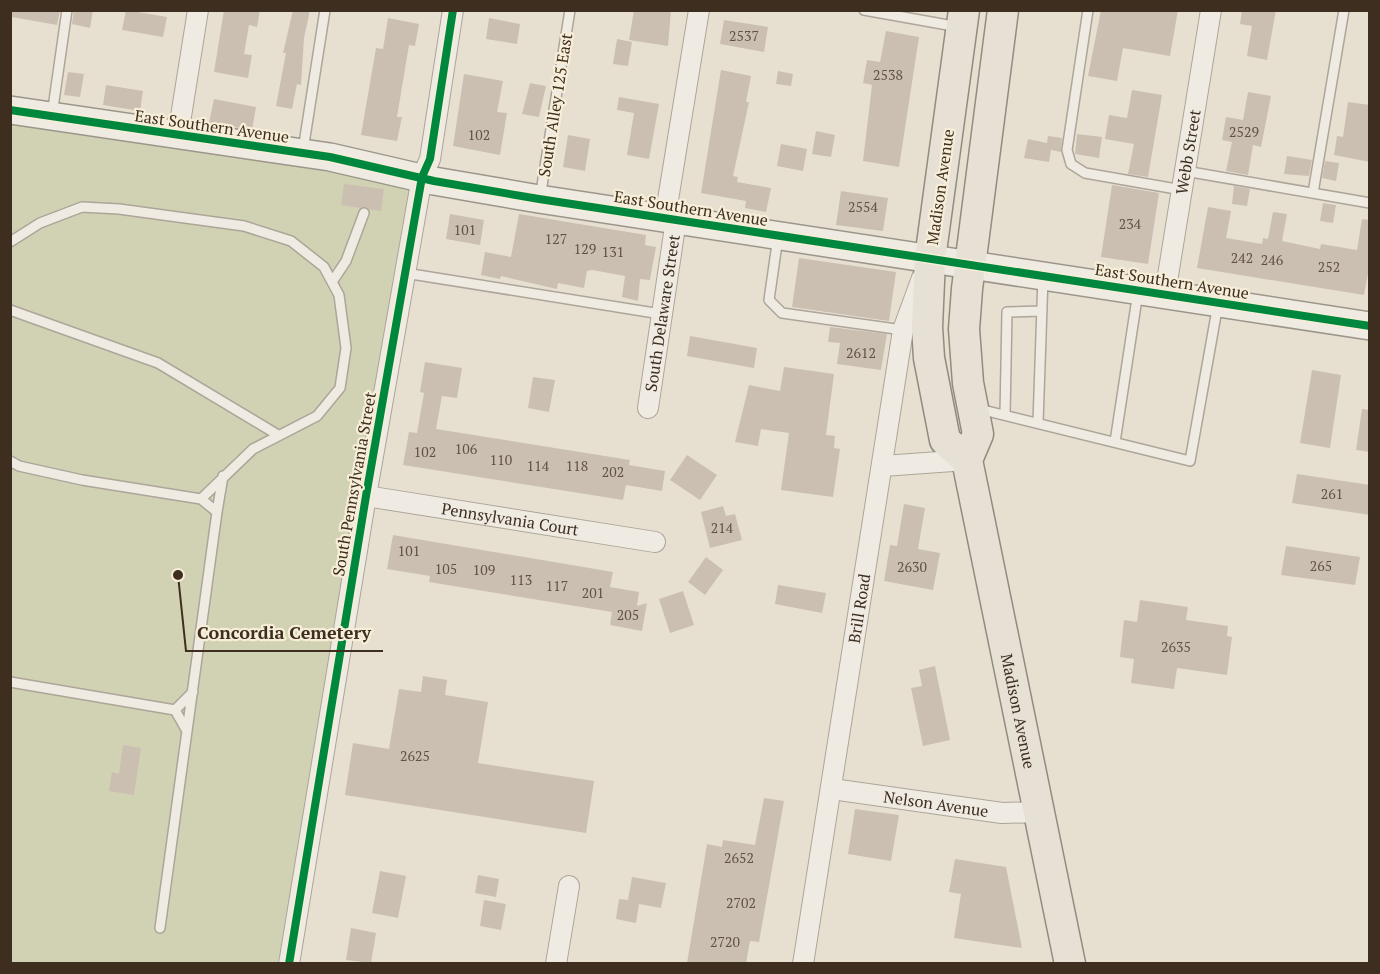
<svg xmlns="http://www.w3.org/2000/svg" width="1380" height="974" font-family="'PT Serif',serif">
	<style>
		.cemetery { fill: #d1d1b3 }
		.building { fill: #cbbfb2 }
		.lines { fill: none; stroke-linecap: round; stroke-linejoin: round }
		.lane-casing { stroke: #ada599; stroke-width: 12 }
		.street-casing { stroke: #ada599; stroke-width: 22 }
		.secondary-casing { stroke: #9c958a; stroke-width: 30 }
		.primary-casing { stroke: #928b80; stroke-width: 33 }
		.lane { stroke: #efebe3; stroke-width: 9 }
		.street { stroke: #efebe3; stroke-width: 20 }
		.secondary { stroke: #efebe3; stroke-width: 27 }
		.primary { stroke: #e6e1d4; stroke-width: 30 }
		.cycleway-casing { stroke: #f7eed8; stroke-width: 11 }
		.cycleway { stroke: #00873e; stroke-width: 8 }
		.labels { text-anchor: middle; stroke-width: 4.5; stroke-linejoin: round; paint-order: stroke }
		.number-label { font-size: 14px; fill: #605244 }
		.street-label { font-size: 16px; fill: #3d2e20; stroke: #f7eed8 }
		.leader { fill: none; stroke: #3d2e20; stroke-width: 2 }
		.callout-dot { fill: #3d2e20; stroke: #f7eed8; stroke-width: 2 }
		.callout-label { font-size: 18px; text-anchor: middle; font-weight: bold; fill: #3d2e20; stroke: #f7eed8; stroke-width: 4.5; stroke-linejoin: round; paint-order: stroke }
	</style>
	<rect width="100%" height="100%" fill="#e7e0d1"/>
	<!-- cemetery -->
	<path class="cemetery" d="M10,119l403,67 -135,777h-267z"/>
	<!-- building -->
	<path class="building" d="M12,10h48l-3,15 -45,-8z
		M74,10h19l-3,18 -18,-4z
		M126,10l41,7 -4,20 -41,-7z
		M224,10h36l-3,17 -8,-2 -5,29 8,1 -4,23 -34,-6z
		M293,10h17l-6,28 -3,47 -4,-1 -5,25 -16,-3 10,-53h-3z
		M634,10h37l-3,36 -39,-6z
		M1101,10h77l-8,46 -47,-8 -6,33 -29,-5z
		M1242,10h34l-9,50 -20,-4 5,-30 -12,-2z
		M388,18l31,6 -4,22 -6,-1 -12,72h5l-5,24 -36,-6 15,-87 7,1z
		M489,18l31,6 -3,20 -31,-5z
		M724,20l44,7 -4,25 -44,-8z
		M886,31l33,6 -20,130 -36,-6 9,-76 -9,-2 4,-23 13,2z
		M617,39l15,3 -4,24 -15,-2z
		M721,70l30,6 -5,26h3l-16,74 5,1 -1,5 34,6 -5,24 -21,-4 1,-7 -45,-8z
		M778,71l15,3 -2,12 -15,-2z
		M68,72l16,2 -4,23 -16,-2z
		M464,74l39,7 -6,31 10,1 -7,42 -47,-9z
		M530,83l16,3 -7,31 -17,-3z
		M106,85l37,6 -3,20 -37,-6z
		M1132,90l30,5 -14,82 -20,-3 6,-30 -29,-5 4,-24 18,3z
		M1248,92l23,4 -10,51 -8,-2 -5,30 -22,-4 6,-29 -10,-2 4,-23 17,3z
		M619,97l40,7 -10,55 -22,-4 7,-42 -17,-3z
		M214,99l42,8 -4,23 -43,-7z
		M1348,102l22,3v57l-36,-7 3,-19 6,1z
		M816,131l19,4 -4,22 -19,-3z
		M1077,134l25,3 -3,21 -24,-4z
		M568,135l22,4 -5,32 -22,-4z
		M1048,136l14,2 -1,14 -10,-2 -2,12 -25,-4 4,-19 19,4z
		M781,144l26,5 -4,22 -26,-5z
		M1287,156l25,4 -3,16 -25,-2z
		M1325,161l14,2 -3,18 -14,-3z
		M344,184l40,5 -3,22 -40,-6z
		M1112,185l47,8 -11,71 -47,-7z
		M1234,186l16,3 -3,17 -15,-2z
		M841,191l47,7 -5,33 -47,-6z
		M1323,203l13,2 -3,18 -13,-2z
		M1208,207l23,4 -5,27 36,6 1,-6 5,1 5,-27 14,2 -5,27 38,8 1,-5 36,6 5,-31 8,1v43l-6,32 -167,-27z
		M450,214l34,6 -4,25 -34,-6z
		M519,214l127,21 -1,10 11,2 -6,33 -10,-1 -2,22 -16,-4 3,-21 -33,-6 -5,1 -3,17 -26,-5 -1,6 -56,-13 -1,3 -19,-4 4,-23 26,5z
		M799,258l97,14 -7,49 -97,-14z
		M830,327l57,7 -6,36 -44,-6 3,-21 -12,-1z
		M690,336l67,12 -3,20 -67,-12z
		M425,362l37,6 -5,30 -15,-2 -6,33 194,31 -1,5 36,6 -3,20 -36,-6 -3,15 -220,-35 6,-33 8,1 7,-40 -4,-1z
		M784,367l50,7 -8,61 9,1 -1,12 6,1 -7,48 -52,-7 8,-57 -28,-4 -3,17 -23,-4 14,-57 31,6z
		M1312,370l29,5 -11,73 -30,-5z
		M533,377l22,3 -6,32 -21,-4z
		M1362,409l8,1v42l-14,-2z
		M687,455l30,20 -17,25 -30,-20z
		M1297,474l73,11v30l-78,-12z
		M904,504l21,4 -7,41 22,4 -7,37 -49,-9 6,-36 7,1z
		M723,506l3,10 9,-2 7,26 -32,8 -9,-36z
		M393,535l220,37 -3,15 29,5 -2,14 10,-3 -5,28 -32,-6 2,-13 -183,-30 1,-6 -43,-7z
		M1286,546l74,11 -5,28 -74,-10z
		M706,557l17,13 -18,25 -17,-13z
		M778,585l48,8 -4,20 -47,-9z
		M683,591l11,34 -24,8 -11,-34z
		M1140,600l48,7 -2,13 42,6 -1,10 5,1 -5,38 -50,-7 -3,21 -43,-6 3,-24 -14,-2 4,-37 13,2z
		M935,666l15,74 -27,6 -12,-58 11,-2 -3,-16z
		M423,676l24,4 -2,15 43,7 -10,61 116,18 -8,52 -241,-38 8,-52 36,6 10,-60 22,3z
		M123,745l18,3 -7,47 -25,-4 3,-19 7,2z
		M764,798l20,3 -25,141 -9,-1 -4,22h-59l20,-119 15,3 1,-7 32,5z
		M855,809l44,6 -8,46 -43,-7z
		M955,859l51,8 16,81 -68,-10 7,-44 -12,-2z
		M380,871l26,5 -8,42 -26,-5z
		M478,875l21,4 -3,18 -21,-4z
		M632,877l34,6 -5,25 -22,-4 -3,19 -20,-4 3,-20 9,1z
		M484,900l22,4 -5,26 -21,-4z
		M351,928l25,5 -5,30 -25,-3z"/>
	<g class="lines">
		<!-- lane casing -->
		<g class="lane-casing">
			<path id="lane" d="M864,10l95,17
				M1088,10l-21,140 4,14 14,9 97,17
				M52,115l15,-105
				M303,150l22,-140
				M1185,171l185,32
				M1313,193l31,-183
				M540,198l30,-188
				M778,237l-9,63 13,13 121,17
				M10,242l30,-19 42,-16 37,2 125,17 47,15 33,26 15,28 7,53 -6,40 -23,28 -64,33 -52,50 -119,-19 -63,-14 -9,-5
				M405,273l256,41
				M332,282l14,-21 18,-48
				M10,310l148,53 120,72
				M979,409l211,52 28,-157
				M1005,415l2,-103 35,-1
				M1038,423l5,-146
				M1115,442l23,-150
				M201,499l16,13 6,-36
				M10,682l165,28
				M187,731l-12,-21 18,-18
				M160,928l57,-416"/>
		</g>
		<!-- street casing -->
		<g class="street-casing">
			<g id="street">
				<path d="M178,135l20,-125"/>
				<path d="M665,218l34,-208"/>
				<path id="s1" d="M1165,294l46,-284"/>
				<path id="s2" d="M648,408l28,-188"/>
				<path d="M883,466l84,-6"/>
				<path id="s3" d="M366,496l289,46"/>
				<path id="s4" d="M832,789l170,24 38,-1"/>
				<path d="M289,964l77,-468 56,-319 8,-18 23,-149"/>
				<path d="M556,964l13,-78"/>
				<path id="s5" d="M803,964l100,-634 19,-52"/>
			</g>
		</g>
		<!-- secondary casing -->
		<g class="secondary-casing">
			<path id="secondary" d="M10,110l320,47 104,24 105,18 831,127"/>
		</g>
		<!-- primary casing -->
		<g class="primary-casing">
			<g id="primary">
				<path d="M964,10l-34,249 -3,68 2,31 16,82 22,20"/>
				<path id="s6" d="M1003,10l-36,279 -3,40 4,54 10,51 -11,26 103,504"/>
			</g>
		</g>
		<!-- lane -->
		<use href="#lane" class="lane"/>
		<!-- street -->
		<use href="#street" class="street"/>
		<!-- secondary -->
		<use href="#secondary" class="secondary"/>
		<!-- primary -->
		<use href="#primary" class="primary"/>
		<!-- cycleway casing -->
		<g class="cycleway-casing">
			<path id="cycleway" d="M10,110l320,47 104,24 105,18 831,127
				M289,964l77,-468 56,-319 8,-18 23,-149"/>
		</g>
		<!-- cycleway -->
		<use href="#cycleway" class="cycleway"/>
	</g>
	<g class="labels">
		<!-- number labels -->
		<g class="number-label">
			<text x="744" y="41">2537</text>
			<text x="888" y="80">2538</text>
			<text x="1244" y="137">2529</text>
			<text x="479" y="140">102</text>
			<text x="863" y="212">2554</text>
			<text x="1130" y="229">234</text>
			<text x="465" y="235">101</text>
			<text x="556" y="244">127</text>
			<text x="585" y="254">129</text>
			<text x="613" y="257">131</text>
			<text x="1242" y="263">242</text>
			<text x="1272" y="265">246</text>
			<text x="1329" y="272">252</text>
			<text x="861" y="358">2612</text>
			<text x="466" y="454">106</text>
			<text x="425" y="457">102</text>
			<text x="501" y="465">110</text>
			<text x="538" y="471">114</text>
			<text x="577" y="471">118</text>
			<text x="613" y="477">202</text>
			<text x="1332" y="499">261</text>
			<text x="722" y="533">214</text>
			<text x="409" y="556">101</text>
			<text x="1321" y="571">265</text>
			<text x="912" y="572">2630</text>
			<text x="446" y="574">105</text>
			<text x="484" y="575">109</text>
			<text x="521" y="585">113</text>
			<text x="557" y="591">117</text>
			<text x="593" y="598">201</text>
			<text x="628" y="620">205</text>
			<text x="1176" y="652">2635</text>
			<text x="415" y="761">2625</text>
			<text x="739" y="863">2652</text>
			<text x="741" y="908">2702</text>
			<text x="725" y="947">2720</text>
		</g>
		<!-- street labels -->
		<g class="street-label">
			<text transform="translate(555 105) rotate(-81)" y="6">South Alley 125 East</text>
			<text transform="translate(212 126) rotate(8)" y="6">East Southern Avenue</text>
			<text dy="6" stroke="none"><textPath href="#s1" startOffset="144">Webb Street</textPath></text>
			<text transform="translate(940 187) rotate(-82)" y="6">Madison Avenue</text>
			<text transform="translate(691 208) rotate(9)" y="6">East Southern Avenue</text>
			<text transform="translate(1172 281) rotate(9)" y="6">East Southern Avenue</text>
			<text dy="6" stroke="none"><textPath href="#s2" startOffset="96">South Delaware Street</textPath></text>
			<text transform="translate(354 484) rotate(-80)" y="6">South Pennsylvania Street</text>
			<text dy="6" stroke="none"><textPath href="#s3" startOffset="146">Pennsylvania Court</textPath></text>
			<text dy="6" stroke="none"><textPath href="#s5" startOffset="360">Brill Road</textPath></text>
			<text dy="6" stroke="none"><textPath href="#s6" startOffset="712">Madison Avenue</textPath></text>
			<text dy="6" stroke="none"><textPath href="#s4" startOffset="105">Nelson Avenue</textPath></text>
		</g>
	</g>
	<!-- callouts -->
	<path class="leader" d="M178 575L186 651H383"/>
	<circle class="callout-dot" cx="178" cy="575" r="6"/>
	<g class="callout-label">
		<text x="284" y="639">Concordia Cemetery</text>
	</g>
	<!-- border -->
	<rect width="1380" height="974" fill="none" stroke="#3d2e20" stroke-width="24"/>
</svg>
